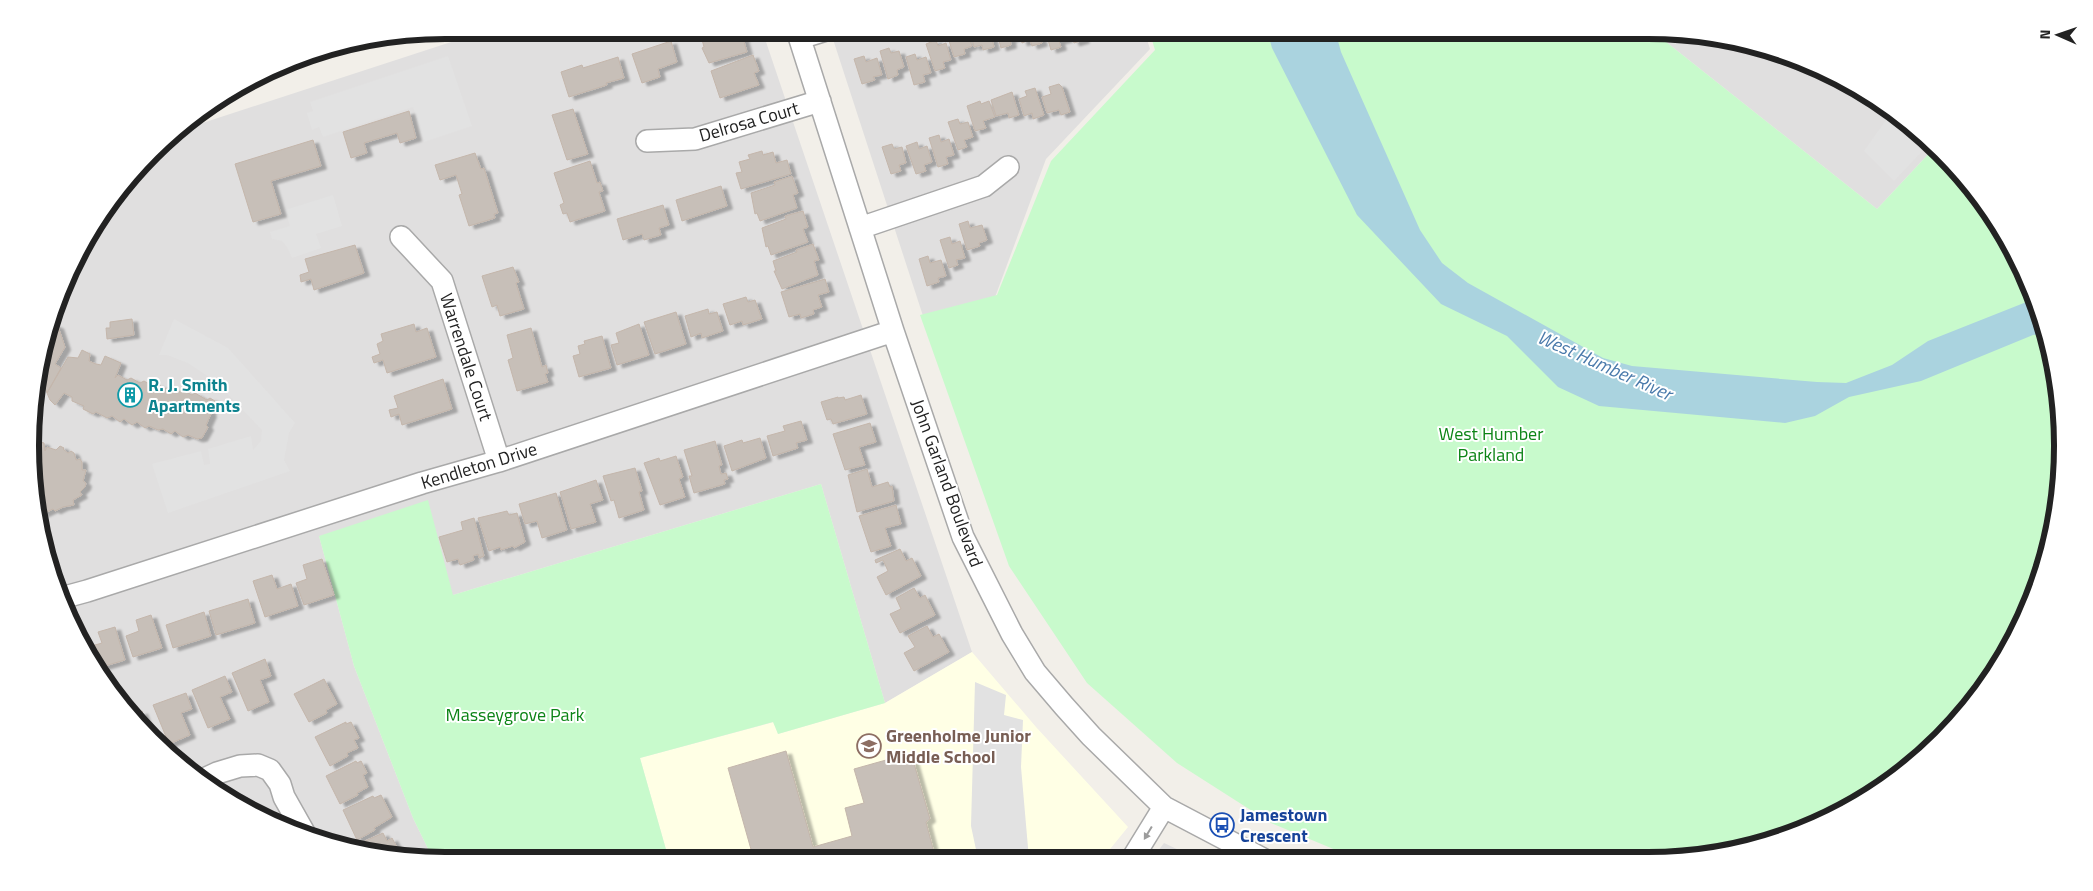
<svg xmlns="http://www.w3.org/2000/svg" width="2093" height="891" font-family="'Titillium Web',sans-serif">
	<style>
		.residential { fill: #e0dfdf }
		.education { fill: #ffffe5 }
		.park { fill: #c8facc }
		.parking { fill: #e2e2e2 }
		.water { fill: #aad3df }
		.building { fill: #c7bfb8; stroke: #c4b6ab; filter: url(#shadow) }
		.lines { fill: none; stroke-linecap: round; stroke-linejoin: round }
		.minor-casing { stroke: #a9a9a9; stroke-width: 24 }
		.minor { stroke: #fff; stroke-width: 21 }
		.oneway { fill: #9c9c9c }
		.labels { text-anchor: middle; stroke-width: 4; stroke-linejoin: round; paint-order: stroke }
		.street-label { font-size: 18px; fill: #222; stroke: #fff }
		.culture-label { font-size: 18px; font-weight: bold; fill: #0d838f; stroke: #fff; text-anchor: start }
		.park-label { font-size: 18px; fill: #0c8416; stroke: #fff }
		.education-label { font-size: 18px; font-weight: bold; fill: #785e54; stroke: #fff; text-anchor: start }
		.transit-label { font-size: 18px; font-weight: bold; fill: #164399; stroke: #fff; text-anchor: start }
		.water-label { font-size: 19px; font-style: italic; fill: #4a7aab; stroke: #fff }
		.rim { fill: none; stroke: #222; stroke-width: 6 }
	</style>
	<defs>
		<filter id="shadow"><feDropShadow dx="5.5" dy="3" stdDeviation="1" flood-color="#0004"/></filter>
	</defs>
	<rect width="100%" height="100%" fill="#f2efe9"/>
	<!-- residential -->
	<path class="residential" d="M488,30h274l210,622 -87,51 -64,-219 -368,111 -134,-59 35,130 59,152 20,41 -121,-20 -74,-34 -66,-47 -86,-104 -48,-128 -8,-81 8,-80 48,-127 86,-105z
		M830,30h314l6,19 -104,110 -52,141 -70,19z
		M1651,30l130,22 74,34 67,47 13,14 -58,62z
		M1164,843l34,16h-46z"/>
	<!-- education -->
	<path class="education" d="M972,652l64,75 92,100 -26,32 -433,1 -29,-102 134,-36 4,12 107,-31z"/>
	<!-- park -->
	<path class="park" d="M1149,30h502l226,179 58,-62 42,46 43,69 29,76 13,81 -3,81 -18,79 -48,98 -92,98 -94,54 -105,28 -347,1 -84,-35 -94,-60 -90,-80 -78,-117 -89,-251 77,-20 54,-134 104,-111z
		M821,484l64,219 -107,31 -5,-12 -133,36 29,102 -223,1 -13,-2 -20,-41 -59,-152 -35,-130 109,-36 25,95z"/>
	<!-- parking -->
	<path class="parking" d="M448,56l24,70 -48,16 -11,-35 -90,30 -4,-10 -7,3 -5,-17 6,-2 -3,-9z
		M1864,92l58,41 6,7 -3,8 -31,33 -30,-30 27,-38z
		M333,195l9,31 -26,8 5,14 -29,10 -5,-11 -5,-6 -10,-2 -2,-7 20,-6 -5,-16z
		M174,319l54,29 67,75 -6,10 -5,27 6,11 -122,42 -16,-49 49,-13 3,14 6,-1 -2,-15 43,-13 2,14 8,-9 1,-11 -47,-49 -27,-18 -21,-8h-8z
		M975,682l31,13 -2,20 19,5 -2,47 8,92h-51l-7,-33z"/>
	<!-- water -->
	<path class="water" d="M1267,30h68l6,22 79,178 22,33 26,20 135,75 29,8 185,16 29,1 46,-18 36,-24 106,-42 13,34 -14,2 -112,46 -72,16 -34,19 -30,7 -186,-17 -41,-19 -51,-51 -66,-32 -84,-89 -85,-167z"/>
	<!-- building -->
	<path class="building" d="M722,30h23l2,7 -4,1 4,14 -38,11 -7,-15 2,-1 -3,-11z
		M958,30l1,3 7,-3 6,16 -8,3 1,5 -11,3 -8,-26z
		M974,30h16l4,17 -11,3 -1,-5 -8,2 -4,-16z
		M996,30h19l2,7 -7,2 1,6 -10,3z
		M1018,30h20l4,13 -10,3 -2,-6 -8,3z
		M1045,30h19l3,9 -8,2 2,6 -10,3z
		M1069,30h21v2l-8,3 2,5 -10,3z
		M936,40l2,6 8,-3 5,17 -8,2 2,6 -10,3 -9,-27z
		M671,41l6,21 -19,7 2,8 -18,6 -10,-29z
		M889,48l2,5 8,-2 5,16 -7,3 1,5 -10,4 -8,-28z
		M915,54l2,6 9,-3 5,16 -8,2 2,7 -11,3 -8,-28z
		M753,55l6,16 -5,2 5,12 -39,13 -9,-27z
		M864,56l2,6 11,-4 5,17 -9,2 2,3 -13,4 -8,-25z
		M618,57l6,21 -18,5 1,2 -38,12 -8,-25 21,-7 1,3z
		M1059,84l3,3 8,25 -9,3 -2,-5 -12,3 -5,-16 9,-3 -2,-7z
		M1035,88l9,27 -11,4 -1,-6 -8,3 -5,-17 8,-3 -2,-5z
		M1012,92l7,23 -10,3 -1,-5 -12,3 -5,-16z
		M980,101l1,3 8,-3 6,16 -12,4 3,7 -11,3 -8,-25z
		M573,109l15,45 -21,6 -15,-45z
		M409,111l7,27 -16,5 -3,-10 -33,10 3,10 -16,5 -8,-26z
		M958,119l2,5 8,-2 5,15 -9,3 3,7 -9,3 -10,-28z
		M939,135l2,7 8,-3 5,16 -8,2 2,7 -10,3 -9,-29z
		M313,140l8,26 -50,15 10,33 -28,8 -18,-58z
		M917,142l2,7 8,-3 5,16 -8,3 2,6 -10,3 -10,-28z
		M892,144l2,5 8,-2 4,16 -7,2 2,6 -10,3 -9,-27z
		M762,151l1,4 10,-3 3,11 11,-3 4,14 -50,15 -5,-16 6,-1 -3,-10 11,-3 -2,-4z
		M475,153l6,16 3,-1 14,45 -4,1 1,4 -26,8 -10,-31 3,-1 -6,-19 -16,5 -5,-15z
		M590,161l7,22 3,-1 3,9 -4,1 6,19 -35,11 -3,-9 -4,1 -3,-9 4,-2 -10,-30z
		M792,176l6,17 -5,2 4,13 -37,13 -3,-8 -2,1 -4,-21 24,-8 -1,-3z
		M721,186l6,20 -45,15 -6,-21z
		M663,205l6,20 -10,3 2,7 -17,5 -2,-6 -19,6 -6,-21z
		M803,211l5,16 -5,2 5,13 -37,13 -3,-9 -2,1 -4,-19 24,-9 -1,-3z
		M968,221l2,7 12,-3 5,15 -8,3 1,3 -13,4 -8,-26z
		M950,237l2,7 8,-3 5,17 -9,2 2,5 -9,3 -9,-28z
		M813,244l6,16 -5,1 4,14 -36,14 -8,-18h2l-3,-10 24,-9 -1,-2z
		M355,245l9,28 -50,17 -3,-11 -10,3 -1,-7 9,-3 -4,-13z
		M928,256l2,7 11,-3 5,16 -8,2 1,4 -12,4 -8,-27z
		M513,267l6,15 -3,1 8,26 -24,7 -3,-11 -5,2 -10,-31z
		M825,279l4,13 -11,3 4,12 -9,3 1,4 -13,4 -1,-4 -11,3 -8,-25z
		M746,297l2,5 7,-2 7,19 -19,6 -1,-4 -12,4 -7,-21z
		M708,309l1,5 8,-2 6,19 -21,7 -1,-5 -10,4 -6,-21z
		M676,312l10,32 -31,10 -11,-32z
		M132,319l2,16 -27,4 -1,-11h4v-6z
		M53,324l5,2 7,21 -10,17 6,4 -14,25 -1,-3 -10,-7 2,-18z
		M414,324l2,8 11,-4 9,29 -49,16 -4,-13 -9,3 -2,-6 8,-3 -3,-10 6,-3 -2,-7z
		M639,324l10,31 -32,10 -6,-20 8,-2 -3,-10z
		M531,328l11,39 4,-2 2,8 -3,1 3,8 -31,9 -9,-31 5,-2 -6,-23z
		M602,336l9,32 -32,9 -6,-21 7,-2 -2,-8 7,-2 -1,-3z
		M82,350l8,4 -1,7 7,3 5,1 4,-9 16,7 -6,15 3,-3 9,5 4,-2 9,5 4,-2 9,5 4,-2 9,5 4,-2 9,5 3,-2 10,5 3,-2 12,7 3,-2 5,3 -5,11 1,2 -5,11 2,2 -6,11 -5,1 -9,-4 -5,2 -8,-6 -4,3 -8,-5 -5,1 -9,-4 -4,2 -8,-6 -5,3 -8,-6 -4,3 -8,-6 -5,2 -11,-6 -3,2 -10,-5 1,-3 -12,-5v-4l-8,-4 -9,12 -5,-5 -3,-7 21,-36 10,1z
		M443,379l9,30 -50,16 -3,-11 -8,3 -2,-7 9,-2 -4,-12z
		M861,395l6,19 -34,10 -2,-5 -4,1 -6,-18 17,-5v1l6,-1 1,3z
		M801,421l6,19 -11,3 2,5 -25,8 -6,-20 18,-5 -2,-5z
		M870,423l6,19 -17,5 6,18 -20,5 -12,-36z
		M760,438l6,20 -34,13 -8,-25 18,-6 1,3z
		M715,441l7,24 -3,1 2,8 5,-1 2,6 -4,1 1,4 -31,9 -5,-17h3l-8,-26z
		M41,442l3,1 1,8 2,-4 9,3 4,-4 4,2 -1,1 5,4 3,-2 3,2 2,7 4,-1 2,3v8h4l-3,11 3,2 -1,4 -5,5 2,3 -9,5 1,5 -11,2 -8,4 -2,-2 -10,5 -1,-3h-6l-6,-61 2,2v-7z
		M676,456l7,21 -4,2 6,18 -25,8 -16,-42 15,-5 1,3z
		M635,468l7,23 -3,1 5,18 -25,8 -5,-18 -3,1 -8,-25z
		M867,469l5,18 16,-5 2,5 2,-1 2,15 -37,11 -9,-37z
		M596,480l7,20 -13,4 6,18 -25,7 -11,-37z
		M556,493l11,37 -25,8 -5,-17 -12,3 -6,-20z
		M896,505l5,19 -16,4 6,18 -20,6 -12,-36z
		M507,511l2,4 8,-2 8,29 -11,6 -1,-2 -12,4 -1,-3 -11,4 -11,-33z
		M474,518l10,38 -5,2 -1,-4 -5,2 1,4 -14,5 -2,-6 -11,3 -8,-25 24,-7 -2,-8z
		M900,549l6,12 6,-3 9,18 -35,19 -9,-18 11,-6 -5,-11 -7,3 -1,-3z
		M322,559l12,36 -30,10 -8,-22 11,-4 -4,-14z
		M272,575l5,14 14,-5 7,22 -33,11 -12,-36z
		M914,588l6,10 5,-3 10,20 -35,18 -10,-19 11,-5 -5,-11z
		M248,599l7,24 -39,12 -7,-24z
		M204,612l7,24 -38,12 -7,-23z
		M151,615l11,33 -29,9 -7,-21 13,-5 -3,-11z
		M927,626l6,11 6,-3 10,18 -35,19 -10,-18 11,-6 -7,-11z
		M115,627l10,33 -27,8 -5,-6 -5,-15 14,-4 -4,-11z
		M265,659l6,17 -11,4 9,22 -21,9 -16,-38z
		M225,676l7,16 -12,5 10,22 -22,9 -16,-38z
		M324,679l13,25 -11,6 1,3 -18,9 -15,-28z
		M186,693l6,16 -11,4 9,22 -21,9 -16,-39z
		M142,711l7,20 -14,-17z
		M346,722v2l5,-2 8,16 -5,2 4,8 -11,5 1,3 -18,10 -15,-29z
		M786,751l27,96 39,-11 -7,-28 19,-5 -10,-34 57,-16 19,66 -4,3 10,38h-182l-26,-92z
		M356,761l1,2 4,-2 6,12 -4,2 5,12 -11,6 1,2 -18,9 -14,-28z
		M381,795l11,22 -18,11 1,2 -18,10 -14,-30 30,-14 1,2z
		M383,833l4,8 5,-3 8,15 -31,-5 -4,-7z"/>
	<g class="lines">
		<!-- minor casing -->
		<g class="minor-casing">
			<path id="minor" d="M797,30l96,301 70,206 49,97 23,38 29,34 27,30 73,71 99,52
				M800,38l26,-8
				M647,141l48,-2 125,-38
				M860,228l124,-42 24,-19
				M401,237l41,44 57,180
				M65,597l22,-6 335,-108 77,-22 394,-130
				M202,780l15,-7 23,-7 18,-1 12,5 10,14 4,13 22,39
				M1132,859l32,-52"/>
		</g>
		<!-- minor -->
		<use href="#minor" class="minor"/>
	</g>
	<!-- one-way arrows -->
	<defs><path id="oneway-solid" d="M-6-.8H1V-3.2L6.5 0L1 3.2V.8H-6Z" transform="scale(1.25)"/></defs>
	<use class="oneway" href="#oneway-solid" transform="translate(1148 833) rotate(121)"/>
	<!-- icons -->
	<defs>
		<g id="building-ring" transform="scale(1.25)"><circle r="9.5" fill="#fff" stroke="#0f9aa8" stroke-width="1.5"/><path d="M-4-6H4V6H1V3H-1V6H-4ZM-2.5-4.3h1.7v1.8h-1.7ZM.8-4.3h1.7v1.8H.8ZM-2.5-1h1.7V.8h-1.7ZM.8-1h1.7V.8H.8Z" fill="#0f9aa8"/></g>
		<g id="school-ring" transform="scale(1.25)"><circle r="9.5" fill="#fff" stroke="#8d6e63" stroke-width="1.5"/><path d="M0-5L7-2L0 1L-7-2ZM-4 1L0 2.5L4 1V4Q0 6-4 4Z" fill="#8d6e63"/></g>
		<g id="bus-ring" transform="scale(1.25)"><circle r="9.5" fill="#fff" stroke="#1a4fb4" stroke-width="1.5"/><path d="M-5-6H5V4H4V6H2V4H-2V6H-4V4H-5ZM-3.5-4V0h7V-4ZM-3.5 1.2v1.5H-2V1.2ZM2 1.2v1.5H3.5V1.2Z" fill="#1a4fb4"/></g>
	</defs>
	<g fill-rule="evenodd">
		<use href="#building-ring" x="130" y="395"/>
		<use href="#school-ring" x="869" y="746"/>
		<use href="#bus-ring" x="1222" y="825"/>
	</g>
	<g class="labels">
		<!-- street labels -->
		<g class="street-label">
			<text transform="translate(749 122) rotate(-16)" y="6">Delrosa Court</text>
			<text transform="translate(466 357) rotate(72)" y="6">Warrendale Court</text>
			<text transform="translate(479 466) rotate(-17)" y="6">Kendleton Drive</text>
			<text transform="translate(947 483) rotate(70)" y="6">John Garland Boulevard</text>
		</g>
		<!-- culture labels -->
		<g class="culture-label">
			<text x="148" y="391">R. J. Smith<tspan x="148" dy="21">Apartments</tspan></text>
		</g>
		<!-- park labels -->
		<g class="park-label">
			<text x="1491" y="440">West Humber<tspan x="1491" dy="21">Parkland</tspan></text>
			<text x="515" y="721">Masseygrove Park</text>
		</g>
		<!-- education labels -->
		<g class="education-label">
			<text x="886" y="742">Greenholme Junior<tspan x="886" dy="21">Middle School</tspan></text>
		</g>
		<!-- transit labels -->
		<g class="transit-label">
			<text x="1240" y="821">Jamestown<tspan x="1240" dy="21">Crescent</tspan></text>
		</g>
		<!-- water labels -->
		<g class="water-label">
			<text transform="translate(1605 365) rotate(24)" y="7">West Humber River</text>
		</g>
	</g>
	<!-- crop -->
	<path d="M0 0H2093V891H0ZM445 39H1648A406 406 0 0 1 2054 445V446A406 406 0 0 1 1648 852H445A406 406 0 0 1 39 446V445A406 406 0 0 1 445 39Z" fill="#fff" fill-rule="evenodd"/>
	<path class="rim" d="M445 39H1648A406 406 0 0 1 2054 445V446A406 406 0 0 1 1648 852H445A406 406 0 0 1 39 446V445A406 406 0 0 1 445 39Z"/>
	<!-- north arrow -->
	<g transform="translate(2058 35) rotate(272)" stroke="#ffffff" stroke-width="4" paint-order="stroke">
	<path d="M0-4L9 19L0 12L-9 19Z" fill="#222222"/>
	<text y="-8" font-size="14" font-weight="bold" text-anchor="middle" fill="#222222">N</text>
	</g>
</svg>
